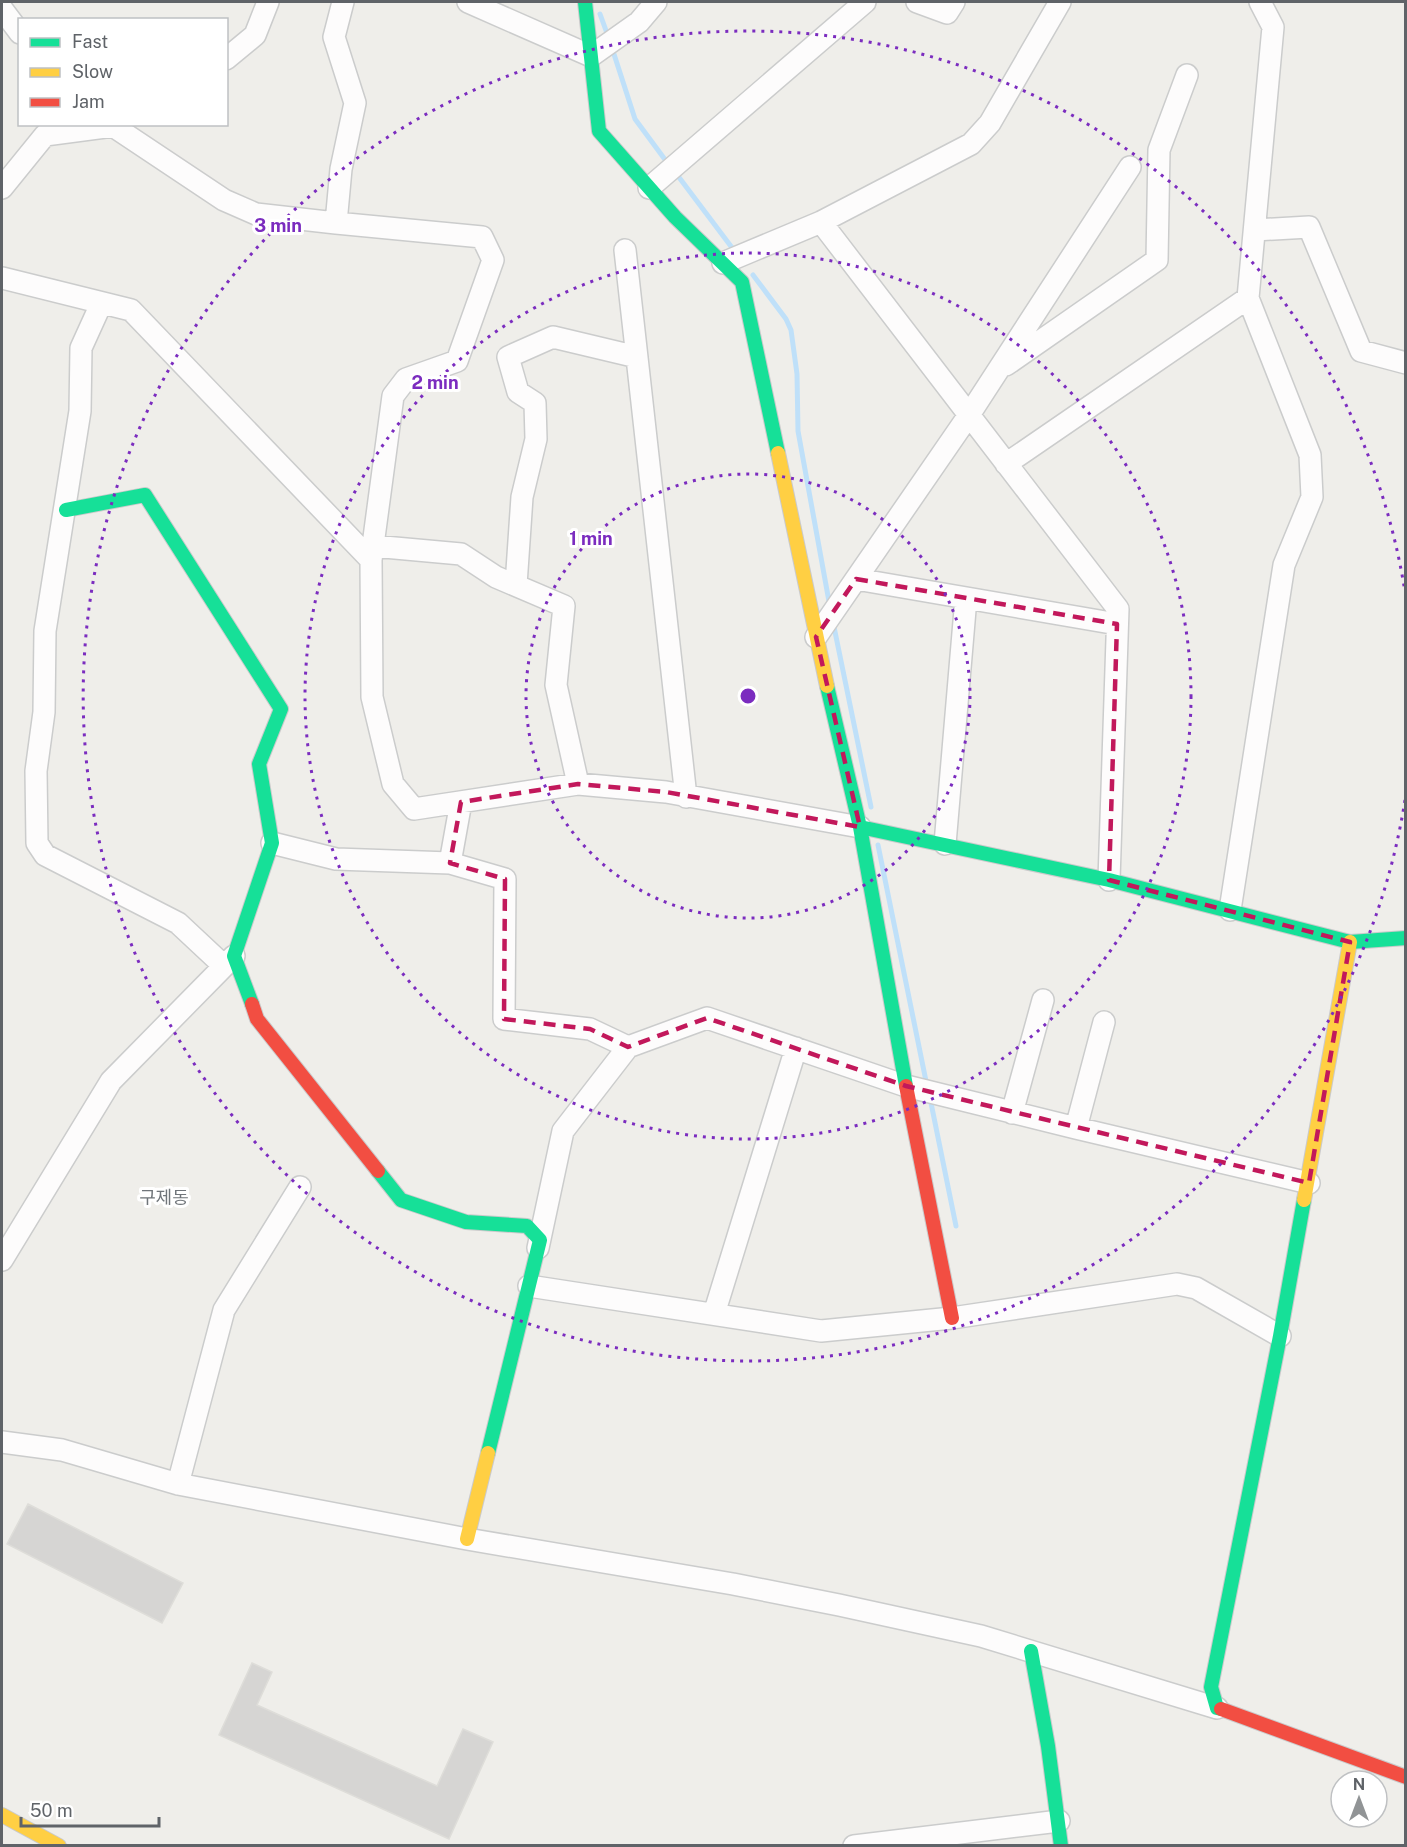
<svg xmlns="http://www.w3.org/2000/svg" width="1407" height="1847" font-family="'Public Sans','Noto Sans KR',sans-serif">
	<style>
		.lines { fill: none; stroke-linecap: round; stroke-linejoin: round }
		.stream { stroke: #bfe0f9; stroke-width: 5 }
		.building { fill: #d6d5d3; stroke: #deddd9; stroke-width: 1.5 }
		.street-casing { stroke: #cbcccc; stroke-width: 24 }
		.fast-casing { stroke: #cacacb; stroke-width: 16 }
		.slow-casing { stroke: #cacacb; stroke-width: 16 }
		.jam-casing { stroke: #cacacb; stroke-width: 16 }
		.street { stroke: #fdfcfc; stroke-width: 21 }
		.fast { stroke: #16e098; stroke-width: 14 }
		.slow { stroke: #ffcf43; stroke-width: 14 }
		.jam { stroke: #f24e42; stroke-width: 14 }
		.marked { fill: none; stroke: #c2185b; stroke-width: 4.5; stroke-dasharray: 12 8; stroke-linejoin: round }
		.ring { fill: none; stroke: #7b2cbf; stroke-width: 3; stroke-dasharray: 3 6 }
		.labels { text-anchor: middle; stroke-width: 6; stroke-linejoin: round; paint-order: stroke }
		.quarter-label { font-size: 18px; fill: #70757a; stroke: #fff }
		.centre { fill: #7b2cbf; stroke: #fff; stroke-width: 3 }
		.ring-label { font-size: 18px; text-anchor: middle; font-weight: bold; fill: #7b2cbf; stroke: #fff; stroke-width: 6; stroke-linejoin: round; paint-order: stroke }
	</style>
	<rect width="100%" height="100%" fill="#efeeea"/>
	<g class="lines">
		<!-- stream -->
		<path class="stream" d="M600,14l8,22
			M612,48l23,71 34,46
			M675,172l61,81
			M753,275l33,44 5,11 6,44 1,57 32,176
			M833,622l38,185
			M878,845l49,241
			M930,1098l26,128"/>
	</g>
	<!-- building -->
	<path class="building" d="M28,1504l155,79 -21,40 -155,-79z
		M252,1663l20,9 -15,33 180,81 26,-57 30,13 -44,97 -230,-104z"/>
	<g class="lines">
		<!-- street casing -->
		<g class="street-casing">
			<path id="street" d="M343,2l-9,35 21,66 -14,66 -5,54 146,14 11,23 -36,101 -51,18 -13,17 -22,164
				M468,2l123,54 48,-34 17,-20
				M917,2l30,11 7,-11
				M2,9l18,24
				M226,59l29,-24 13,-33
				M113,126l111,74 32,14 80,9
				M2,188l43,-53 68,-9 -1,-2
				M649,188l216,-186
				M821,222l297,387 -9,271
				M1255,230l54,-3 52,124 45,12
				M625,250l61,547
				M723,263l98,-41 150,-78 19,-21 70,-121
				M2,278l129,32 240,250 1,137 21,87 21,25 164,-25 88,8 194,35
				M101,304l-20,44 -1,63 -35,220 -1,81 -8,59 1,72 8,12 133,68 46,43
				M1006,365l151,-105 2,-110 28,-75
				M1006,464l242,-166
				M373,546l88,8 35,23 68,29 -8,79 22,99
				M856,579l261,45
				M516,585l6,-88 14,-58 -1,-36 -17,-11 -10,-35 45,-20 84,20
				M816,637l153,-222 161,-248
				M461,802l-11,61 55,16 -1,140 86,10 38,18 79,-29 199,68 170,42 233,55
				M272,843l64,16 114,4
				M945,844l21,-246
				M1230,910l54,-345 28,-68 -2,-42 -62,-157 25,-271 -13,-25
				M1012,1113l31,-113
				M1076,1128l28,-106
				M538,1248l25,-117 65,-84
				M2,1260l109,-179 123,-125
				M529,1286l292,45 131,-13 225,-34 19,4 84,48
				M714,1314l82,-266
				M2,1442l60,8 116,34 289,55 266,45 106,21 142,31 236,72
				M178,1484l46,-174 76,-123
				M854,1846l205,-25"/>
		</g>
		<!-- fast casing -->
		<g class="fast-casing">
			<path id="fast" d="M585,2l14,129 76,86 67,65 36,171
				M66,510l79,-15 136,214 -22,55 13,79 -38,113 18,48
				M827,686l33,141 46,259
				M860,827l249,53 241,62 56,-4
				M378,1171l23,29 65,22 61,4 13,14 -52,213
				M1031,1651l17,95 13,100
				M1221,1709l-4,-1 -6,-21 69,-351 24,-136"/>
		</g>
		<!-- slow casing -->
		<g class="slow-casing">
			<path id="slow" d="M778,453l49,233
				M1304,1200l46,-258
				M467,1539l21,-86
				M2,1815l57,31"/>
		</g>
		<!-- jam casing -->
		<g class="jam-casing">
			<path id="jam" d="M252,1004l5,15 121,152
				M906,1086l46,232
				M1221,1709l185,68"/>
		</g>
		<!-- street -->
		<use href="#street" class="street"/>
		<!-- fast -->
		<use href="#fast" class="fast"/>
		<!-- slow -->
		<use href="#slow" class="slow"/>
		<!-- jam -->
		<use href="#jam" class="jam"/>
	</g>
	<!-- marked area -->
	<path class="marked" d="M856,579l261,45 -8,256 241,62 -41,241 -403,-97 -199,-68 -79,29 -38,-18 -86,-10 1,-140 -55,-16 11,-61 117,-18 88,8 194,35 -44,-190z"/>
	<!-- distance rings -->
	<g class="ring">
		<circle cx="748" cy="696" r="222"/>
		<circle cx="748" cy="696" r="443"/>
		<path d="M1405 800A665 665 0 1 1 1405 592"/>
	</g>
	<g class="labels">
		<!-- quarter labels -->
		<g class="quarter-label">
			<text x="164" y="1204">구제동</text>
		</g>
	</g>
	<circle cx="748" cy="696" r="9" class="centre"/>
	<g class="ring-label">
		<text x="278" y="232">3 min</text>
		<text x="435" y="389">2 min</text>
		<text x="591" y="545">1 min</text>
	</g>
	<!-- border -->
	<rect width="1407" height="1847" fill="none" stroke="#5f6368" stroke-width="6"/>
	<!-- legend -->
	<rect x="18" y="18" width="210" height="108" fill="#ffffff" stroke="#bfc1c3" stroke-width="1.5"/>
	<rect x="30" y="38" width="30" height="9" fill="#16e098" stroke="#bfc1c3" stroke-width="1.5"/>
	<text x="72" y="48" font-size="18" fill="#5f6368">Fast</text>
	<rect x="30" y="68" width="30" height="9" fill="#ffcf43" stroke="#bfc1c3" stroke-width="1.5"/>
	<text x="72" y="78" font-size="18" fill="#5f6368">Slow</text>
	<rect x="30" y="98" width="30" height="9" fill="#f24e42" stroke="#bfc1c3" stroke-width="1.5"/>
	<text x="72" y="108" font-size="18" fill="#5f6368">Jam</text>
	<!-- north arrow -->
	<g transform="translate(1359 1799)"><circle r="28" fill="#ffffff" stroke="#bfc1c3" stroke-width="1.5"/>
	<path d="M0-4.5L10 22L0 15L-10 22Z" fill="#919496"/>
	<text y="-9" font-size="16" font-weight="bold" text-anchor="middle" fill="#5f6368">N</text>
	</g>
	<!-- scale -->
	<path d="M21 1817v9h138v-9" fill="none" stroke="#5f6368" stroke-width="3"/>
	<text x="30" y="1817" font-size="18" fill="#5f6368" stroke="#ffffff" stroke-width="4.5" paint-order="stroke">50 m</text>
</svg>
